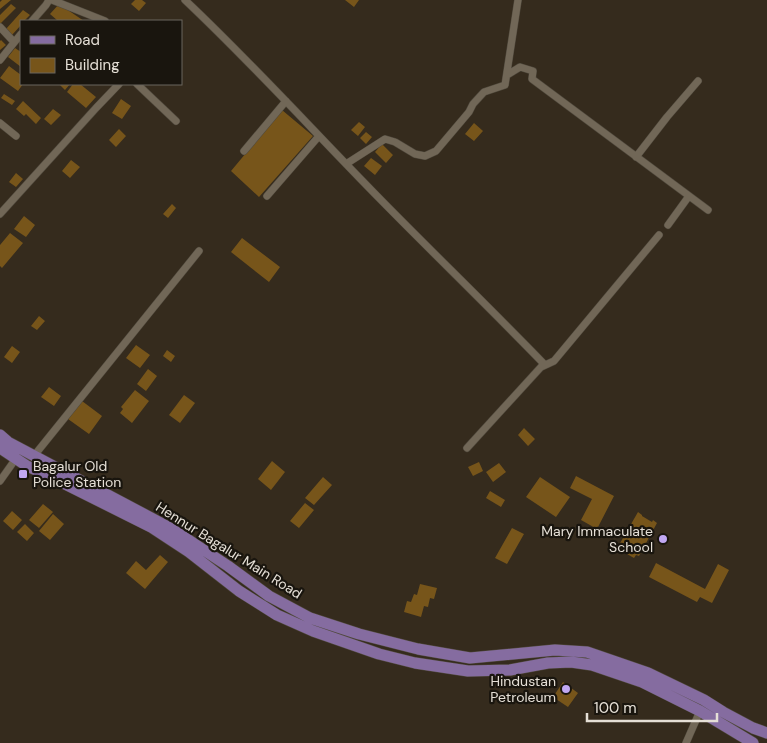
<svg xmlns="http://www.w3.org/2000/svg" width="767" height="743" font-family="'DM Sans',sans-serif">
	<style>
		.building { fill: #77551a }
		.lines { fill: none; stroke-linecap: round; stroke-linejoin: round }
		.minor-casing { stroke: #50493d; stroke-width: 8 }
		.primary-casing { stroke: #50493d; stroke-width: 12 }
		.minor { stroke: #716757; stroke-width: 7 }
		.primary { stroke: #856ca0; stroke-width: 11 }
		.poi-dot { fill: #c1a8f3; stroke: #19150e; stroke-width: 2 }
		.labels { text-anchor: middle; stroke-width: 4.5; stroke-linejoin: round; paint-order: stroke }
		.poi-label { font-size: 14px; fill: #e5dfd6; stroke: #19150e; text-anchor: end }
		.street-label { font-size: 14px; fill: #e5dfd6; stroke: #19150e }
	</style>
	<rect width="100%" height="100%" fill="#352b1d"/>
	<!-- building -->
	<path class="building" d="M2,0h9l-11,9v-7z
		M135,0h7l4,3 -7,8 -8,-7z
		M345,0h14l-5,7z
		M11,4l5,4 -16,16v-9z
		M59,4l25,17h-26l-8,-7z
		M23,10l7,5 -6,6h-3v4l-9,10 -6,-6z
		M1,40l5,5 -6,5v-9z
		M15,48l6,4v15l-13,-10z
		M9,66l12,9v9h2l-5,7 -18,-13z
		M59,84h11l-5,6z
		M73,84h7l16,13 -10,11 -19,-16z
		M4,94l11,7 -3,4 -11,-7z
		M121,99l10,7 -9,13 -10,-6z
		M23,101l18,17 -5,6 -10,-10 -2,2 -8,-7z
		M53,109l8,6 -10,10 -7,-6z
		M282,110l31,26 -54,61 -28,-26z
		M359,122l6,5 -7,9 -7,-6z
		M474,123l9,8 -9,10 -9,-7z
		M119,129l7,7 -10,11 -7,-7z
		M366,132l6,5 -6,7 -6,-6z
		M382,144l11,11 -7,8 -11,-11z
		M371,158l11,8 -7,9 -11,-9z
		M71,160l9,7 -10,11 -8,-7z
		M16,173l7,6 -7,8 -7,-5z
		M172,204l4,4 -8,10 -5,-4z
		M24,216l11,9 -9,12 -12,-8z
		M10,233l13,10 -21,25 -2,-2v-21z
		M242,238l38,29 -11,15 -38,-30z
		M39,316l6,5 -8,9 -6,-4z
		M136,345l14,10 -10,13 -14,-10z
		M12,346l8,6 -8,11 -8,-6z
		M167,350l8,6 -4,6 -8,-6z
		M148,369l9,7 -11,15 -9,-7z
		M49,387l12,9 -7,10 -13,-9z
		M135,390l14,11 -17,22 -12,-10 3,-4 -2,-2z
		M184,395l11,8 -15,20 -11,-8z
		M82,401l20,15 -13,18 -21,-15z
		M524,428l11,11 -7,7 -10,-11z
		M272,461l13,11 -14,18 -13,-11z
		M479,462l4,9 -10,5 -5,-9z
		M499,463l7,9 -13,10 -7,-10z
		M576,476l38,20 -17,33 -16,-9 11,-21 -22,-11z
		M323,477l9,8 -18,20 -9,-7z
		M540,477l30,20 -14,20 -30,-20z
		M490,491l15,9 -4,7 -15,-9z
		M305,503l9,7 -15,18 -9,-7z
		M43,504l10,8 -14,16 -10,-8z
		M12,511l10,9 -9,10 -10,-9z
		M638,512l4,3v1l10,6 1,-2 4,3 -18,33 -3,-1 -2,3 -14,-8 2,-3 -3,-2z
		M53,514l11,10 -14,16 -11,-9z
		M25,524l9,9 -7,8 -10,-9z
		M512,528l12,6 -17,30 -12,-6z
		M160,555l8,7 -23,27 -19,-16 10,-12 10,9z
		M656,563l49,26 13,-25 11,6 -17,33 -12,-6 -3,5 -48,-25z
		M420,584l17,4 -3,11 -4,-1 -2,9 -4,-1 -3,11 -17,-5 3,-11 4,1 3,-8 3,1z
		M563,682l15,11 -10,14 -15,-10z"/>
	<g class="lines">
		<!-- minor casing -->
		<g class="minor-casing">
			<path id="minor" d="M52,0l53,21
				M185,0c68,64 131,134 197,201 54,55 110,109 163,164
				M32,21l14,-16 3,-5
				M0,27l14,15
				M0,60l21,-26
				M507,75l13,-8 13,4 -1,8 176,131
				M137,84l39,37
				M0,123l16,13
				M244,151l42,-50
				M636,157l31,-40 31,-36
				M346,164l39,-25 10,3 20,12 10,2 11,-5 33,-39 4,-8 11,-12 21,-7 13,-85
				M267,196l52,-60
				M0,214l96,-106 23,-24
				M668,225l21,-29
				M467,448l74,-81 13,-6 105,-126
				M33,457l166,-206
				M0,481l17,-24
				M686,743l14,-32"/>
		</g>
		<!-- primary casing -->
		<g class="primary-casing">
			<path id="primary" d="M0,435l8,7 164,87 56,37 41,30 41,22 49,16 59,15 52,9 85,-8 32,2 61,21 56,27 19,12 30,16 14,5
				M0,448l27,18 16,7 108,54 38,25 50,39 38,24 36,16 66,23 36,9 53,8 42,-1 38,-7 23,-1 21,3 50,17 58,29 53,32"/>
		</g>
		<!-- minor -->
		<use href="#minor" class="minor"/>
		<!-- primary -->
		<use href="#primary" class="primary"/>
	</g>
	<!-- markers -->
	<g class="poi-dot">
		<rect x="18" y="469" width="10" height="10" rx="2.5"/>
		<circle cx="663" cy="539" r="5"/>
		<circle cx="566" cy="689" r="5"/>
	</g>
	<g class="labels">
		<!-- poi labels -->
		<g class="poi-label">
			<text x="33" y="471" text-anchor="start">Bagalur Old<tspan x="33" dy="16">Police Station</tspan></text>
			<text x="653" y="536">Mary Immaculate<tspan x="653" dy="16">School</tspan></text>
			<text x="556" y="686">Hindustan<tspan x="556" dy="16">Petroleum</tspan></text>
		</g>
		<!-- street labels -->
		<g class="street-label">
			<text transform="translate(229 550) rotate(32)" y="5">Hennur Bagalur Main Road</text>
		</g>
	</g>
	<!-- legend -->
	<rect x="20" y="20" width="162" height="65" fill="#19150e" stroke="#6b665e"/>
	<rect x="30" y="36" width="25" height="8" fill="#856ca0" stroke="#6b665e"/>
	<text x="65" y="45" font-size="15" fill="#e5dfd6">Road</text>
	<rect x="30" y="58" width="25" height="15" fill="#77551a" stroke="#6b665e"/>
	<text x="65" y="70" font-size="15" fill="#e5dfd6">Building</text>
	<!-- scale -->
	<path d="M587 713v8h130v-8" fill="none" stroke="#e5dfd6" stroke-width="2.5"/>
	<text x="594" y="713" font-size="15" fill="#e5dfd6" stroke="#19150e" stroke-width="4" paint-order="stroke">100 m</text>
</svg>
